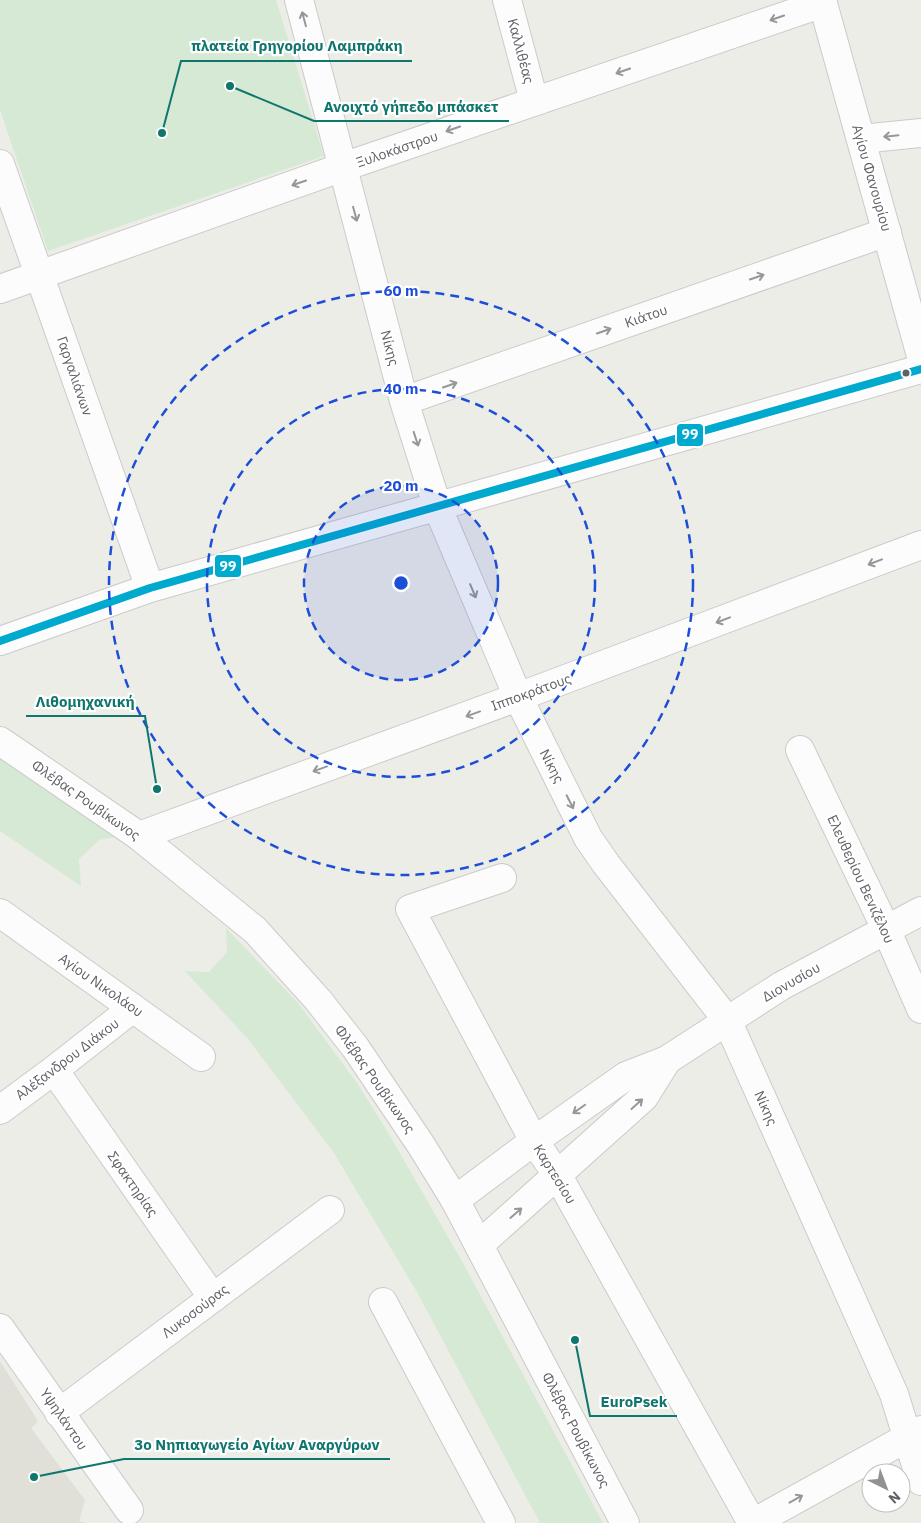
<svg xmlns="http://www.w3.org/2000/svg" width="921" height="1523" font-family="'IBM Plex Sans',sans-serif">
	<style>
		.education { fill: #e0dfd8 }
		.green { fill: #d6e9d4 }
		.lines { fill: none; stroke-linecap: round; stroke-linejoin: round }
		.pedestrian-casing { stroke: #cacbca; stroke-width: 30 }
		.minor-casing { stroke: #cacbca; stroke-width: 30 }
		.tertiary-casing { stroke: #cacbca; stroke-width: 30 }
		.pedestrian { stroke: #fcfcfc; stroke-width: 28 }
		.minor { stroke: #fcfcfc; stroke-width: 28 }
		.tertiary { stroke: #fcfcfc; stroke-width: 28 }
		.bus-1-casing { stroke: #fff; stroke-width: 11 }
		.bus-1 { stroke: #00a9ce; stroke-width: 8 }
		.oneway { stroke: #95979a }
		.ring { fill: none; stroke: #1d4ed8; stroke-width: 2.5; stroke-dasharray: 9 6 }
		.bus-dot { fill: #5e6166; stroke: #fff; stroke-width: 2 }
		.labels { text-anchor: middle; stroke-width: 4.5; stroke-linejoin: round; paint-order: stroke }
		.street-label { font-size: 14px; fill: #5e6166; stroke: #fff }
		.centre { fill: #1d4ed8; stroke: #fff; stroke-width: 2.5 }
		.ring-label { font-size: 15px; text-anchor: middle; font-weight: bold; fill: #1d4ed8; stroke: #fff; stroke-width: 4.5; stroke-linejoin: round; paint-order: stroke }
		.leader { fill: none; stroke: #0f766e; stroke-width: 2 }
		.callout-dot { fill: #0f766e; stroke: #fff; stroke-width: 2 }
		.callout-label { font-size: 15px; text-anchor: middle; font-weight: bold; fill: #0f766e; stroke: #fff; stroke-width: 4.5; stroke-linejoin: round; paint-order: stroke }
		.line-badge { stroke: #fff; stroke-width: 2 }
		.badge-label { font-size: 14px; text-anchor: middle; font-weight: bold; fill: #fff }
	</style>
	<rect width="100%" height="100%" fill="#edede8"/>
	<!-- education -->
	<path class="education" d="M0,1361l38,60 -7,7 54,72 -6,21 6,2h-85z"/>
	<!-- green -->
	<path class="green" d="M0,0h276l48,156 -276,95 -48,-141z
		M0,754l122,82 -23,4 -20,19 2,27 -81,-55z
		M226,928l72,75 59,80 32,51 74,129 140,260h-63l-123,-231 -83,-139 -86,-114 -63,-68 24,1 18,-20z"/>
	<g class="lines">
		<!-- pedestrian casing -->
		<g class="pedestrian-casing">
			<path id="pedestrian" d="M558,1176l194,347"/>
		</g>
		<!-- minor casing -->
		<g class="minor-casing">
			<path id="minor" d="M299,0l105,401 33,105 81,191 70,141 18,26 121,156 167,374 27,87
				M507,0l27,101
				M861,139l60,-6
				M0,164l150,424
				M0,289l343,-122 480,-164
				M404,401l483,-169
				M0,641l150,-53 771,-219
				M800,750l86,179 35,80
				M139,836l379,-139 403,-152
				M502,878l-92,31 124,232 24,35
				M0,913l201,144
				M54,1070l159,228
				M0,1110l54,-40 79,-62
				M455,1200l79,-59 92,-65 41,-16 114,-74 140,-75
				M479,1245l165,-148 23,-37
				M383,1302l118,221
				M0,1328l129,182
				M59,1413l271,-203
				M753,1523l168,-93"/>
		</g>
		<!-- tertiary casing -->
		<g class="tertiary-casing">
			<path id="tertiary" d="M822,0l99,356
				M0,741l139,95 116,94 63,70 37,47 66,98 34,55 170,323"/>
		</g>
		<!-- pedestrian -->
		<use href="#pedestrian" class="pedestrian"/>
		<!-- minor -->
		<use href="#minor" class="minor"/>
		<!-- tertiary -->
		<use href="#tertiary" class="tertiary"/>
		<!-- bus-1 casing -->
		<g class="bus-1-casing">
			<path id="bus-1" d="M0,641l150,-53 771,-219"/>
		</g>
		<!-- bus-1 -->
		<use href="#bus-1" class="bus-1"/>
	</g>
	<!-- one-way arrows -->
	<defs><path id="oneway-shaft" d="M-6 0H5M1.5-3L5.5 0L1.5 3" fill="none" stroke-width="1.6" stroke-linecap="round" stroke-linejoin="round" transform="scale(1.25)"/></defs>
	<g class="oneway">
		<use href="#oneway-shaft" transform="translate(777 18) rotate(161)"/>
		<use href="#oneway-shaft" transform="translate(304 19) rotate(-105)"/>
		<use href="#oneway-shaft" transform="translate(623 71) rotate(161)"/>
		<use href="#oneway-shaft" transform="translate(453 129) rotate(161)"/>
		<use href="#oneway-shaft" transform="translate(891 136) rotate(174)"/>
		<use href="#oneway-shaft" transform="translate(299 183) rotate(161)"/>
		<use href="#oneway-shaft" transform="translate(355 214) rotate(75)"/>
		<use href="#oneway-shaft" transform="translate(757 277) rotate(-19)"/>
		<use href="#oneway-shaft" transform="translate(604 331) rotate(-19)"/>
		<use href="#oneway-shaft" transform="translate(450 385) rotate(-19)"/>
		<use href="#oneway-shaft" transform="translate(416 439) rotate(72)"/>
		<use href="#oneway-shaft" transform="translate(875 562) rotate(159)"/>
		<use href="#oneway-shaft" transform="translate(473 591) rotate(67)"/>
		<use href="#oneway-shaft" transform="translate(723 620) rotate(159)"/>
		<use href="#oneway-shaft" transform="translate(473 714) rotate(160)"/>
		<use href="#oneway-shaft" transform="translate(320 769) rotate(160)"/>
		<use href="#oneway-shaft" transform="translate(570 802) rotate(63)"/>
		<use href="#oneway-shaft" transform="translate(637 1104) rotate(-42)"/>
		<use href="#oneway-shaft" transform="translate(579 1109) rotate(145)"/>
		<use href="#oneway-shaft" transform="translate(516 1213) rotate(-41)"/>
		<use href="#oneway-shaft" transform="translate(796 1499) rotate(-29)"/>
	</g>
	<!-- distance rings -->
	<circle cx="401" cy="583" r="97" fill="#1d4ed8" fill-opacity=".12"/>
	<g class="ring">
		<circle cx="401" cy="583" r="97"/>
		<circle cx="401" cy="583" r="194"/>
		<circle cx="401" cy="583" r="292"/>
	</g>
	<!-- markers -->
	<circle class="bus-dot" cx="906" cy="373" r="4.5"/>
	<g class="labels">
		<!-- street labels -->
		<g class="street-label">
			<text transform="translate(521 51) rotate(75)" y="5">Καλλιθέας</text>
			<text transform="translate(397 149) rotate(-19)" y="5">Ξυλοκάστρου</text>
			<text transform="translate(872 178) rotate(74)" y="5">Αγίου Φανουρίου</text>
			<text transform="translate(646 316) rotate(-19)" y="5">Κιάτου</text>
			<text transform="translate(390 348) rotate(75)" y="5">Νίκης</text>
			<text transform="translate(75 376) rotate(71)" y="5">Γαργαλιάνων</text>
			<text transform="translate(531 692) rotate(-20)" y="5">Ιπποκράτους</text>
			<text transform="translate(552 766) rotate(63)" y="5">Νίκης</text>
			<text transform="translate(86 800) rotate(35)" y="5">Φλέβας Ρουβίκωνος</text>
			<text transform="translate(861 879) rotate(65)" y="5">Ελευθερίου Βενιζέλου</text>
			<text transform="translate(791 982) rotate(-30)" y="5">Διονυσίου</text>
			<text transform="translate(101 985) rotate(35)" y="5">Αγίου Νικολάου</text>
			<text transform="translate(67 1059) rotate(-37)" y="5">Αλέξανδρου Διάκου</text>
			<text transform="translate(375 1079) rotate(55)" y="5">Φλέβας Ρουβίκωνος</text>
			<text transform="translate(766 1108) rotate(66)" y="5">Νίκης</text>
			<text transform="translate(555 1174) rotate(58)" y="5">Καρτεσίου</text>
			<text transform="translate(133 1184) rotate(55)" y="5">Σφακτηρίας</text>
			<text transform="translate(195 1311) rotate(-37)" y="5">Λυκοσούρας</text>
			<text transform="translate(64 1419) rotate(55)" y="5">Υψηλάντου</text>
			<text transform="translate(576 1430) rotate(62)" y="5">Φλέβας Ρουβίκωνος</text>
		</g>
	</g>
	<circle cx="401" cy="583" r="8" class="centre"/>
	<g class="ring-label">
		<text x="401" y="296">60 m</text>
		<text x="401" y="394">40 m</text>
		<text x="401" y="491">20 m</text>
	</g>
	<!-- callouts -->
	<path class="leader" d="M162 133L181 61H412M230 86L314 121H509M157 789L145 716H26M575 1340L590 1416H677M34 1477L124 1459H390"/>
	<g class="callout-dot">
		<circle cx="162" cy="133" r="5"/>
		<circle cx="230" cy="86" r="5"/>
		<circle cx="157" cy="789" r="5"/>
		<circle cx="575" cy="1340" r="5"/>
		<circle cx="34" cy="1477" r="5"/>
	</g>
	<g class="callout-label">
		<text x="297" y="51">πλατεία Γρηγορίου Λαμπράκη</text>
		<text x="411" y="112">Ανοιχτό γήπεδο μπάσκετ</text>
		<text x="85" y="707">Λιθομηχανική</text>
		<text x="634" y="1407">EuroPsek</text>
		<text x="257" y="1450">3ο Νηπιαγωγείο Αγίων Αναργύρων</text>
	</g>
	<g class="line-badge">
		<rect x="676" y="423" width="28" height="24" rx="5" fill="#00a9ce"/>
		<rect x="214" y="554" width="28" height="24" rx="5" fill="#00a9ce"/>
	</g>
	<g class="badge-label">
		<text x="690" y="439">99</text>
		<text x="228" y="571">99</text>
	</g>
	<!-- north arrow -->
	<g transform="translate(886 1488) rotate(138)"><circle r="24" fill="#ffffff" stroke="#bfc0c2"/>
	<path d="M0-4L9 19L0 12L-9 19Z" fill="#909294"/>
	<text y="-8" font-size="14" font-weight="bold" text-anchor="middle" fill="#5e6166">N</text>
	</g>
</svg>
